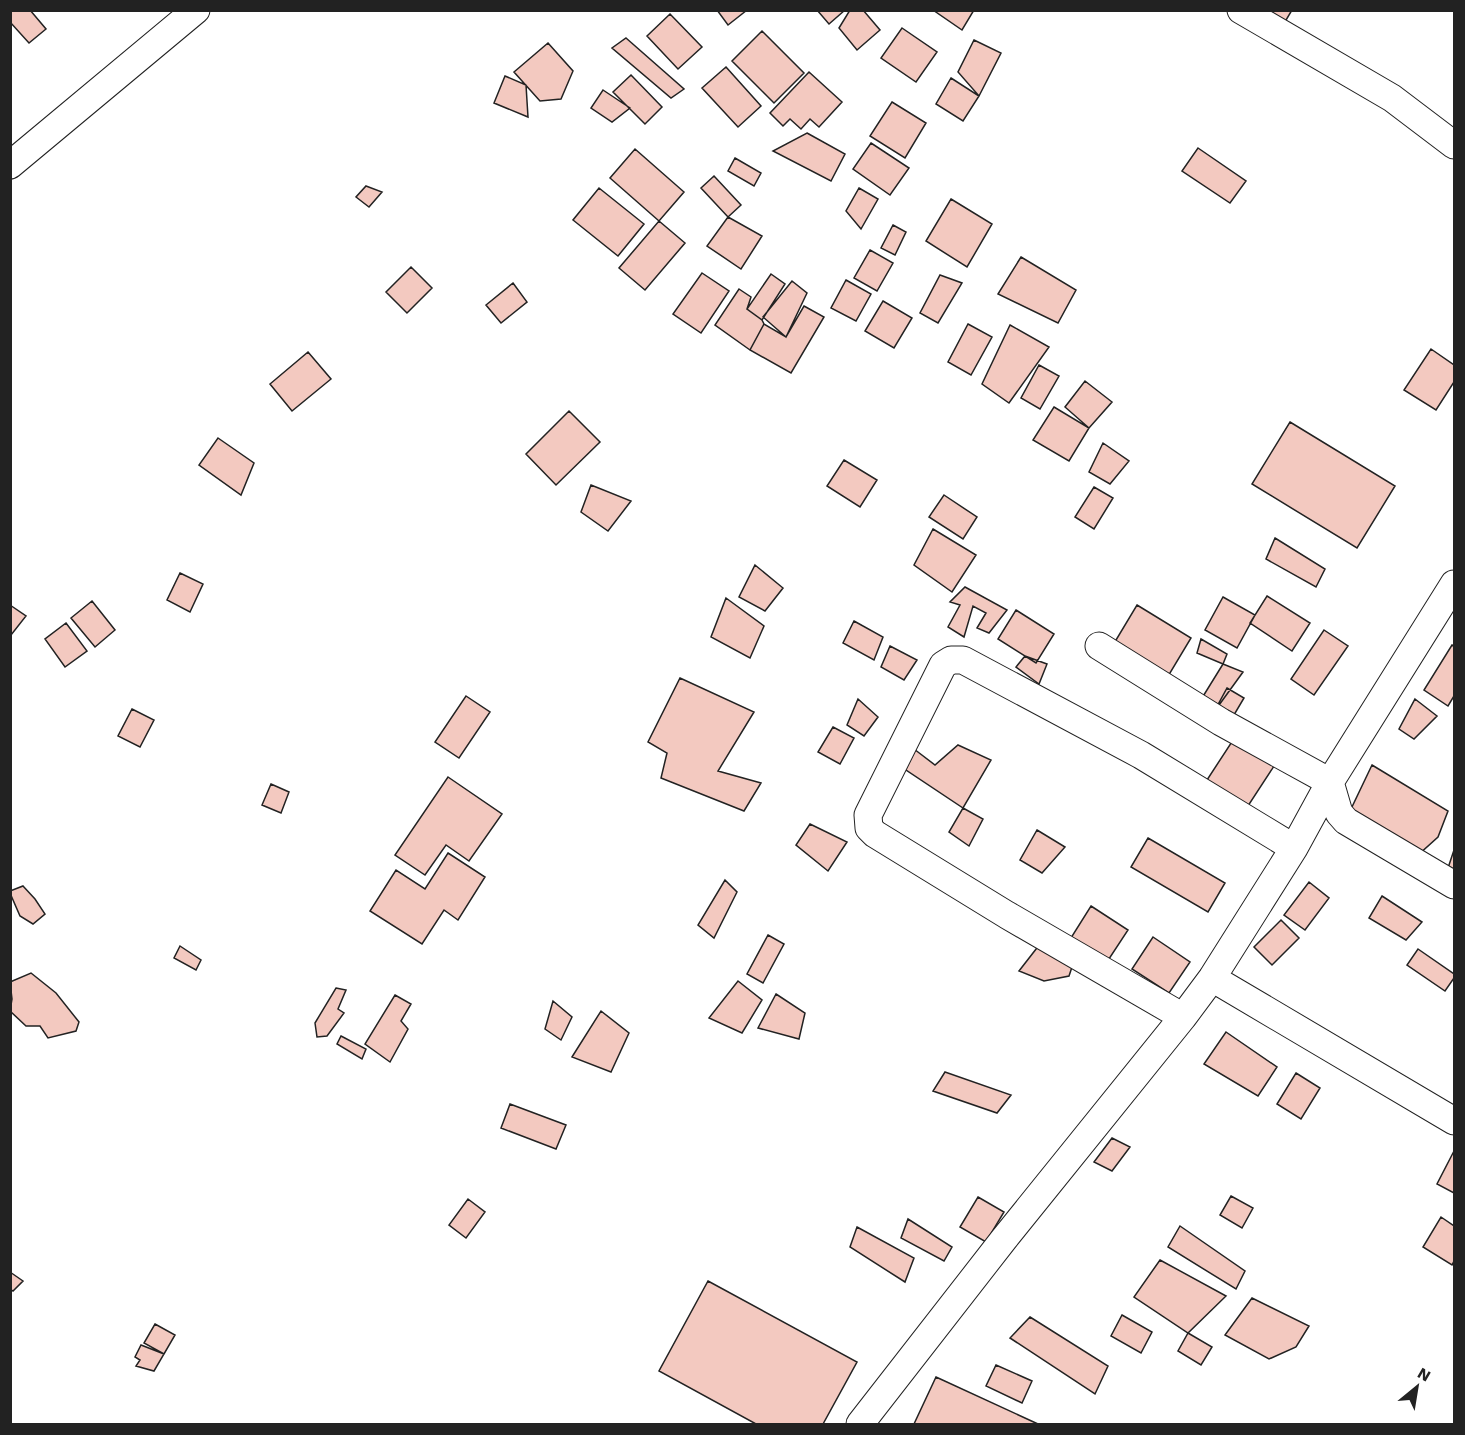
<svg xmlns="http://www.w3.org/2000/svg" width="1465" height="1435" font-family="'Work Sans',sans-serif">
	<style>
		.building { fill: #f3c9c0; stroke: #222; stroke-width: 1.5 }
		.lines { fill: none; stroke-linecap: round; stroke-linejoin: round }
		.minor-casing { stroke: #222; stroke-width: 29 }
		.minor { stroke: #fff; stroke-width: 27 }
	</style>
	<rect width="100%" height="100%" fill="#fff"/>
	<!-- building -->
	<path class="building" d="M10,10h20l16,19 -17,14 -19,-21z
		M717,10h30l-19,15z
		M817,10h28l-16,14z
		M850,10h13l17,20 -23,20 -18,-22z
		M933,10h41l-12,20z
		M1254,10h38l-10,17z
		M670,14l32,33 -24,22 -31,-33z
		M902,28l35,24 -21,30 -35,-24z
		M762,31l42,42 -30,30 -42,-42z
		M626,38l58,51 -13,9 -59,-50z
		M974,40l27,13 -22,43 -21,-24z
		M548,43l25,28 -12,28 -21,2 -26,-29z
		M726,67l35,39 -23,21 -36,-39z
		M809,72l33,30 -23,25 -9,-8 -9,10 -11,-10 -7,7 -13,-13z
		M631,75l31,32 -17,17 -32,-32z
		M505,76l21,9 2,32 -34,-14z
		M951,78l28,18 -16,25 -27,-17z
		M603,90l27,18 -18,14 -21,-14z
		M892,102l34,21 -21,35 -35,-22z
		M807,133l38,21 -14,27 -58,-30z
		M871,143l38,25 -19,27 -37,-26z
		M1198,148l48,33 -16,22 -48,-32z
		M635,149l49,43 -25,29 -49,-43z
		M735,158l26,15 -7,13 -26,-15z
		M714,176l27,29 -13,12 -27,-29z
		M366,186l16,6 -13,15 -13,-10z
		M599,188l45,36 -26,32 -45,-36z
		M859,188l19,11 -17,30 -15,-18z
		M951,199l41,25 -25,43 -41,-26z
		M728,217l34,19 -21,33 -34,-23z
		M659,221l26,22 -40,47 -26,-22z
		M893,225l13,7 -11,23 -14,-7z
		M870,250l23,13 -16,28 -23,-13z
		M1021,257l55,33 -18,33 -60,-29z
		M411,267l21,21 -25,25 -21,-21z
		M702,273l27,18 -28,42 -28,-19z
		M771,274l14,10 -23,36 -15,-11z
		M940,275l22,8 -24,40 -18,-10z
		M846,280l25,14 -15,27 -25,-13z
		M792,281l15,12 -21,44 -23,-20z
		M513,283l14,19 -26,21 -15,-18z
		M739,289l12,8 -4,12 15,11 2,4 -14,26 -35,-25z
		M883,301l29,17 -18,30 -29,-17z
		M804,306l20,11 -33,56 -41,-23 14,-26 22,13z
		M968,324l24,13 -21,38 -23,-13z
		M1010,325l39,22 -40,56 -27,-19z
		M1431,349l23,16v17l-18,28 -32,-20z
		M308,352l23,27 -39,32 -22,-27z
		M1039,365l20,11 -19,33 -19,-11z
		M1085,381l27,21 -23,26 -24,-21z
		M1054,407l35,21 -20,33 -36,-21z
		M569,411l31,31 -44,43 -30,-31z
		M1290,422l105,64 -38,62 -105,-64z
		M218,438l36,25 -13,32 -42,-30z
		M1103,443l26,18 -19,23 -21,-12z
		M844,460l33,20 -17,27 -33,-21z
		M591,485l40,16 -23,30 -27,-19z
		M1094,487l19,11 -19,31 -19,-12z
		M944,495l33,22 -14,22 -34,-22z
		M933,529l43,26 -24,37 -38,-27z
		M1275,538l50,31 -9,18 -50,-28z
		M755,565l28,23 -18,23 -26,-14z
		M180,573l23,11 -13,28 -23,-12z
		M965,587l42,23 -18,23 -12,-5 9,-15 -13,-7 -9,31 -16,-10 12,-22 -10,-3z
		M1267,596l43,27 -18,28 -42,-28z
		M1223,597l32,18 -18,33 -32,-18z
		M726,598l38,28 -14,32 -39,-21z
		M92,601l23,29 -20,17 -24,-29z
		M10,605l16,11 -15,19h-1z
		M1137,605l54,33 -24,40 -54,-33z
		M1016,610l38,24 -18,29 -38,-24z
		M854,621l29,16 -9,23 -31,-17z
		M66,623l21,28 -22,16 -20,-28z
		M1324,630l24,16 -34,49 -23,-16z
		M1201,639l26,15 -4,10 -26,-11z
		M1452,645l2,1v50l-6,10 -24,-16z
		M890,646l27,14 -13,20 -23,-13z
		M1025,656l22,8 -8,20 -23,-17z
		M1223,664l20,8 -29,40 -12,-14z
		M680,678l74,34 -36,59 43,12 -17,28 -83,-33 6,-25 -19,-11z
		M1227,688l17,10 -13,22 -17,-8z
		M466,696l24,16 -31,46 -24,-16z
		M858,699l20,18 -14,19 -17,-11z
		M1415,699l22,17 -23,23 -15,-10z
		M132,709l22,11 -14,27 -22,-11z
		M833,727l21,11 -14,26 -22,-12z
		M1237,734l41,26 -32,49 -41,-26z
		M958,745l33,15 -28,48 -60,-40 11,-19 21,16z
		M1372,765l76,46 -10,26 -20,18 -67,-46z
		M448,777l54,37 -33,47 -23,-16 -21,30 -30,-20z
		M271,784l18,8 -8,21 -19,-8z
		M963,808l20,11 -14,27 -20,-14z
		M810,824l37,18 -19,29 -32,-26z
		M1037,830l28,17 -23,26 -22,-13z
		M1148,838l77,45 -17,29 -77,-45z
		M1454,850v26l-7,-5z
		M448,853l37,24 -27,43 -14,-10 -22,34 -52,-33 26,-41 29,19z
		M725,880l12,12 -23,46 -16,-13z
		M1309,882l20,16 -24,32 -21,-15z
		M23,886l12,13 10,15 -12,10 -13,-8 -10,-23v-2z
		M1382,896l40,26 -16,18 -37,-22z
		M1091,906l37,24 -23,35 -36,-24z
		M1281,920l18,18 -27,27 -18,-18z
		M768,935l16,9 -21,39 -16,-9z
		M1153,937l37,25 -21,31 -37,-24z
		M1040,944l34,17 -5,15 -25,5 -25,-10z
		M180,946l21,14 -5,10 -22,-12z
		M1418,949l36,25v4l-9,13 -38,-26z
		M31,973l25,20 23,29 -3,9 -28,7 -8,-12h-14l-16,-15 2,-12 -2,-17z
		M738,981l24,19 -20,33 -33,-15z
		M336,988l10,2 -8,19 6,4 -17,23 -10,1 -2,-14z
		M776,994l29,19 -6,26 -41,-11z
		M395,995l16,9 -10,17 7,8 -18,33 -25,-18z
		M553,1001l19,16 -11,23 -16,-11z
		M601,1011l28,22 -18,39 -39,-15z
		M1226,1032l51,35 -19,29 -54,-32z
		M341,1036l25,13 -4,10 -25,-15z
		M945,1072l66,23 -14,18 -64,-22z
		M1296,1073l24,15 -19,31 -24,-15z
		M510,1104l56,21 -10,24 -55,-21z
		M1112,1138l18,9 -18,24 -18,-9z
		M1454,1151v42l-17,-9z
		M1231,1196l22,12 -11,20 -22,-13z
		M978,1197l26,15 -18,30 -26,-15z
		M468,1199l17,13 -19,26 -17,-13z
		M1441,1217l13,9v35l-2,4 -29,-18z
		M908,1219l44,28 -8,14 -43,-23z
		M1180,1226l65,45 -9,18 -68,-42z
		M857,1227l57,31 -9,24 -55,-35z
		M1160,1260l66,36 -38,37 -54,-36z
		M10,1272l13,9 -10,10 -3,-2z
		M708,1281l149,81 -34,62h-67l-97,-53z
		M1252,1298l57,28 -13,21 -27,12 -44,-24z
		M1122,1315l30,17 -11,21 -30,-17z
		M1030,1317l78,49 -13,28 -85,-56z
		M155,1324l20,11 -11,19 -20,-11z
		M1188,1333l24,14 -11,18 -23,-14z
		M141,1345l23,9 -10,17 -18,-5 4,-6 -5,-3z
		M996,1365l36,16 -10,22 -36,-17z
		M936,1377l102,47h-124z"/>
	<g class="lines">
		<!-- minor casing -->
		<g class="minor-casing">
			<path id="minor" d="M1241,10l151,88 62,47
				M10,165l186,-155
				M1099,646l122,76 109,60 9,31 7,8 108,64
				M1212,978l242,143
				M1183,1017l-176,-102 -132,-81 -6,-6 -1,-13 75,-150 8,-5h12l178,95 153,93
				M860,1424l144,-185 179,-222 29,-39 82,-130 36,-66 124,-198"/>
		</g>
		<!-- minor -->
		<use href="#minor" class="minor"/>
	</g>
	<!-- border -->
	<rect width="1465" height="1435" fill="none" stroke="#222222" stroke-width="24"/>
	<!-- north arrow -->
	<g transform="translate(1417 1387) rotate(30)" stroke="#ffffff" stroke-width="4.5" paint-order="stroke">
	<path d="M0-4.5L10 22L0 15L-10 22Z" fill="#222222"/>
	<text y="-9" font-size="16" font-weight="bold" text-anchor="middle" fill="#222222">N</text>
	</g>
</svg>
